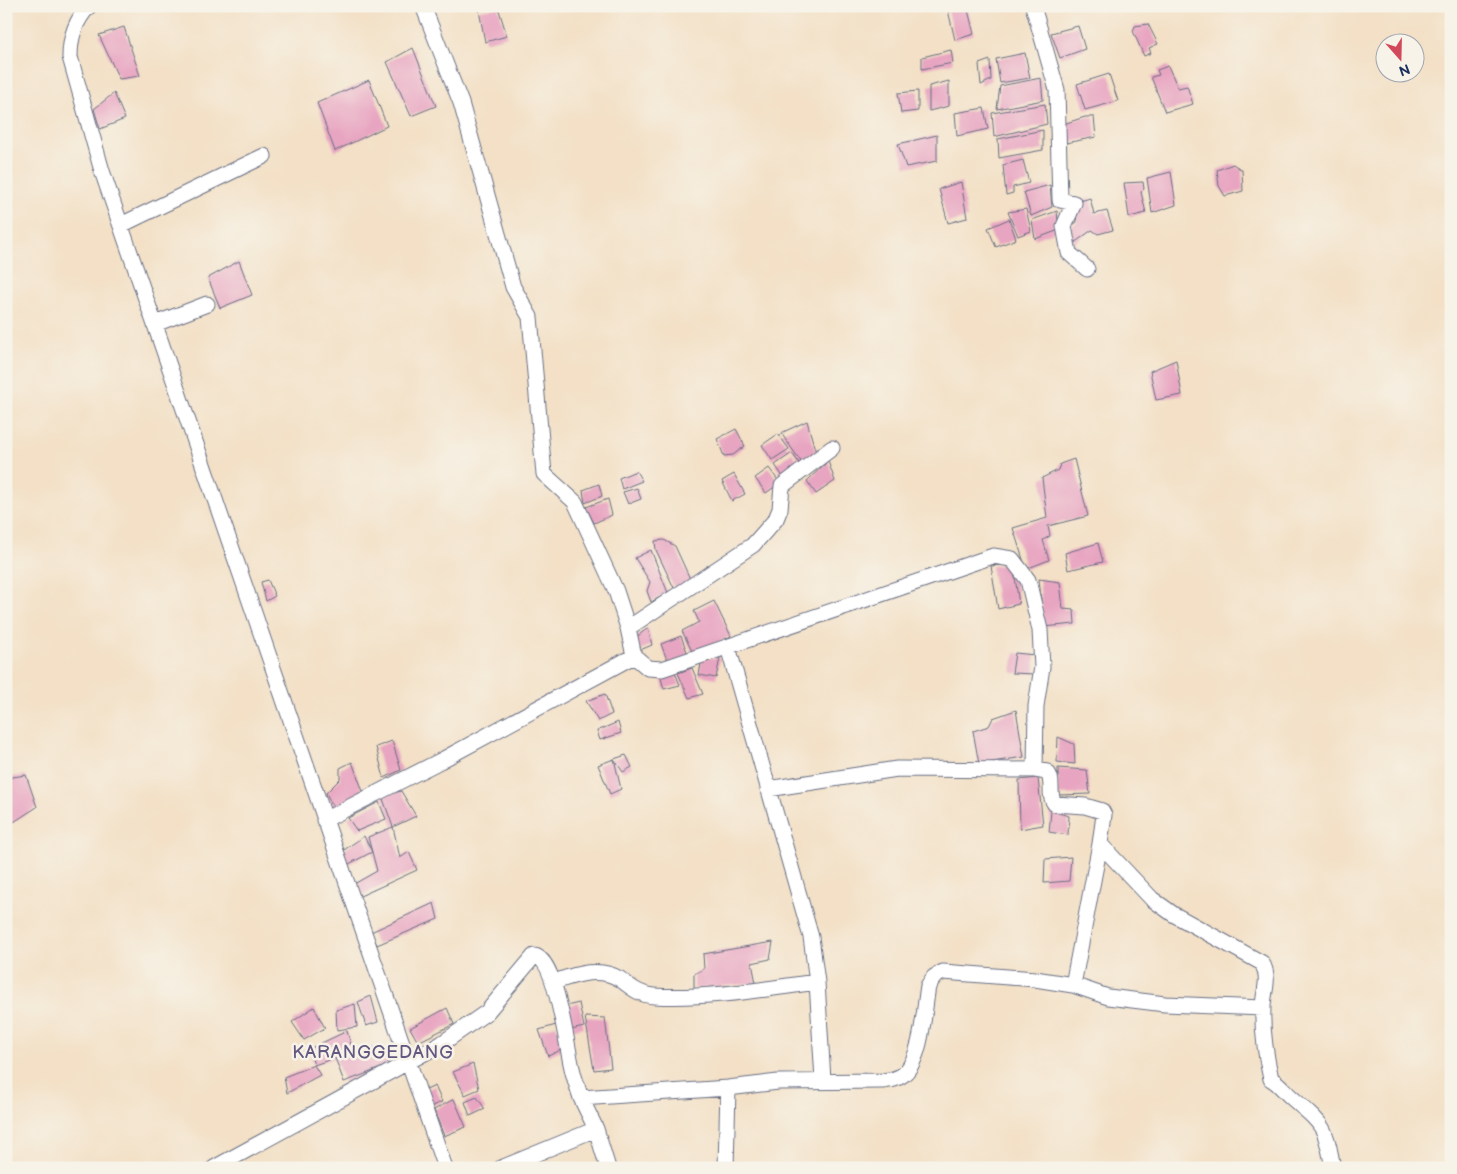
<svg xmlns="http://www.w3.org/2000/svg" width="1457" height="1174" font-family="'Balsamiq Sans',sans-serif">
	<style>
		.building { fill: #e8a5c1 }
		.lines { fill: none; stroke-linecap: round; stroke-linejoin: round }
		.minor-casing { stroke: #676d82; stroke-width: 17 }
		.minor { stroke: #fff; stroke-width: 15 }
		.labels { text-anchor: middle; stroke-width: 5; stroke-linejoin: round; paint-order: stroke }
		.quarter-label { font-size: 18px; letter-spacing: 1px; fill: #635881; stroke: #f7f3e8 }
	</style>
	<rect width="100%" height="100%" fill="#f7f3e8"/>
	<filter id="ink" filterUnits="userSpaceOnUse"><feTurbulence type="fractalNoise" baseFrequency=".02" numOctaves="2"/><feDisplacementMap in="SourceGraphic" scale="10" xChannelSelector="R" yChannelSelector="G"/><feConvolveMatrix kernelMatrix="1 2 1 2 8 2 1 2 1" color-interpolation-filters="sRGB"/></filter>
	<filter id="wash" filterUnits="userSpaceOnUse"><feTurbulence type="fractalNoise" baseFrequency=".0096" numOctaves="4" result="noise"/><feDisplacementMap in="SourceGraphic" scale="20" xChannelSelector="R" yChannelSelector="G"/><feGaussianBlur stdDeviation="1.12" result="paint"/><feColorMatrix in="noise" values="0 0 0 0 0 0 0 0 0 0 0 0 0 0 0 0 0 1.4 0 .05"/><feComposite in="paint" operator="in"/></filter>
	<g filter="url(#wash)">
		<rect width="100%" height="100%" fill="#f3e0c6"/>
		<g id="blocks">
			<!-- building -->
			<path class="building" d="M947,6h20l7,28 -19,6z
				M498,7l9,29 -22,6 -6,-32z
				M1148,24l10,20 -9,4 2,5 -7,3 -11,-25 2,-5z
				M1078,26l7,23 -25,9 -9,-25z
				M124,27l16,49 -21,3 -20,-44z
				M413,48l23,58 -25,10 -24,-54z
				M951,50l2,13 -31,6v-12z
				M1025,53l5,25 -30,5 -4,-24z
				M990,60l1,20 -10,5 -2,-21z
				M1168,66l10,22 9,-2 6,18 -28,8 -14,-35 8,-2 -2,-5z
				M1109,74l9,27 -33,9 -8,-26z
				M1041,78l2,22 -46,9 3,-23z
				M369,80l18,46 -52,25 -18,-48z
				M949,81v25l-20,5v-25z
				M918,91v20l-17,2 -3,-20z
				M114,93l11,26 -25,10 -6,-20z
				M1045,104l2,20 -53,13 -2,-24z
				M984,108l4,21 -31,7 -2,-23z
				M1085,117h9l2,20 -35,7 -4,-18z
				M1043,130v20l-44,8 -1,-19z
				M937,135v26l-31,6 -8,-23z
				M1023,160l6,23 -16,4v6l-7,2 -3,-30z
				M1233,164l9,6 1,21 -18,5 -6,-10 -2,-16z
				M1171,172l5,33 -24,8 -5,-35z
				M961,182l6,36 -19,5 -9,-34z
				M1143,182l1,7 -3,3 5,21 -17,4 -5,-34z
				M1050,185l2,22 -21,9 -7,-24z
				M1090,198l4,16 13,-3 6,19 -15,4 -6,-4 -18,13 -4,-16 7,-5 -3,-19z
				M1026,209l5,22 -13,5 -10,-24z
				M1057,211l2,19 -24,9 -3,-19z
				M1009,219l7,20 -20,8 -8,-19z
				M239,261l13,34 -32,13 -12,-30z
				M1176,360l6,35 -26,5 -6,-29z
				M807,421l9,32 -14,10 -21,-30z
				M736,429l9,17 -12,9 -9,1 -7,-17z
				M778,434l11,15 -17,11 -10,-15z
				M792,453l9,13 -17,12 -9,-13z
				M1074,459l14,57 -40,10 2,10 -7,4 6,20 -23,9 -13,-41 34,-10 -5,-40 16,-8 2,-6z
				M828,461l7,20 -19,13 -9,-13z
				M769,468l11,15 -14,10 -11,-15z
				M636,471l6,10 -20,8 -3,-11z
				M734,474l11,20 -13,7 -10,-20z
				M599,484l3,12 -17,7 -2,-13z
				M637,488l4,11 -13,5 -5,-12z
				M608,499l4,16 -18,8 -8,-16z
				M664,540l11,6 16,35 -17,7 -18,-38 -1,-9z
				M1098,543l5,19 -35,8 -3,-17z
				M651,550l17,43 -17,9 -4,-11 3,-9 -15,-24z
				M1013,564l6,40 -21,5 -7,-43z
				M1039,579l21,3 3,27 11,1 1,14 -31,3z
				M268,580l7,16 -9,5 -5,-19z
				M714,601l17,35 -37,19 -12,-24 17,-9 -5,-11z
				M648,628l4,17 -12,5 -5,-12z
				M681,636l8,21 -20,8 -8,-21z
				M1015,653l20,2v19l-23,-1z
				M702,658h18l-4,20 -17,-3z
				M692,668l11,26 -14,4 -11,-25z
				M674,670l6,15 -16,4 -4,-14z
				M605,694l7,20 -14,7 -12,-20z
				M1016,710l8,47 -45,7 -6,-33 16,-5 4,-8z
				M618,722l3,11 -21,7 -3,-9z
				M1058,737l16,7 1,20 -18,-2z
				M392,741l9,29 -17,8 -8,-31z
				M626,755l6,12 -9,5 -9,-13z
				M614,759l7,30 -11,5 -12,-29z
				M352,762l12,32 -30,15 -8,-16 14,-14v-11z
				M1058,768l29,2 3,24 -32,1z
				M26,775l11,32 -31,20v-49z
				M1038,778l5,47 -23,4 -1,-49z
				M401,791l15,25 -23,11 -11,-31z
				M379,802l7,17 -29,12 -9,-13z
				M1051,811l18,5 -1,19 -19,-3z
				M393,827l7,31 9,-6 8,18 -59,27 -4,-13 23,-13 -9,-34z
				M364,836l8,16 -25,13 -3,-15z
				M1071,857l-2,24 -25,2 1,-24z
				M434,903l4,16 -61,26 -6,-13z
				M773,942l-3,17 -18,4 4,20 -62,6v-15l10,-5 -1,-15z
				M371,996l7,26 -12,4 -8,-24z
				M579,1003l5,24 -17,4 -5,-24z
				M355,1004l2,23 -20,3 -1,-20z
				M314,1007l11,21 -21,12 -12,-18z
				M447,1008l7,16 -36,18 -8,-14z
				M585,1017l20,1 6,50 -17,2z
				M556,1025l9,23 -17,8 -9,-26z
				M347,1031l7,24 28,-10 7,20 -45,17 -9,-24 -21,7 -5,-16z
				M473,1064l6,25 -14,6 -12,-23z
				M314,1065l6,10 -33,18 -3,-16z
				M435,1086l7,16 -13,5 -5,-16z
				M477,1097l8,12 -15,7 -5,-14z
				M454,1099l12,28 -22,9 -10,-26z"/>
		</g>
	</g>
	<g filter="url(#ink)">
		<use href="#blocks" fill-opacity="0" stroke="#676d82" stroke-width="1"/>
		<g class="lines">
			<!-- minor casing -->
			<g class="minor-casing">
				<path id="minor" d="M89,6c-14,15 -19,31 -19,51l32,114 343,997
					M1033,6l24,84 3,110 14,3 -10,23 5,27 18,16
					M121,225l143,-69
					M155,324l52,-20
					M628,628l125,-83 23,-26 4,-10 2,-23 50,-38
					M728,647l83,290 6,45 6,98
					M634,656l14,12 14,1 331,-113 19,3 16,21 12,50 2,37 -6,39 -1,64
					M768,789l129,-20 138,1 12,2c8,9 0,23 8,32l30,2 17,5 2,4 -4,29 52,55 21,15 89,49c9,16 1,29 1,45 -1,23 3,49 8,71 9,5 13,12 20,18 33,29 34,27 42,71
					M324,820l116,-59 194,-105 -6,-28 -12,-37 -41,-89 -31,-28 -14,-157 -17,-30 -52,-184 -38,-97
					M554,982c21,-7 45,-16 66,-3 11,8 19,16 34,17 54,3 110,-7 163,-14
					M1073,985l27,-141
					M214,1168l227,-124 46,-32 47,-56c22,1 33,93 38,112 2,10 6,20 9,30
					M501,1168l95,-39
					M608,1168l-12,-39 -15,-31 147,-10 50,-6 105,-1c8,-1 16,-2 22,-8 17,-17 19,-63 23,-87l6,-9 9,-5 92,7 38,6 35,12 57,7 98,4
					M726,1168l2,-80"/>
			</g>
			<!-- minor -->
			<use href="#minor" class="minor"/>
		</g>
	</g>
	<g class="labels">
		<!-- quarter labels -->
		<g class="quarter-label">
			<text x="373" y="1058">KARANGGEDANG</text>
		</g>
	</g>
	<!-- margin -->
	<rect width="1457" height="1174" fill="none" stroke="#f7f3e8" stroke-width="25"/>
	<!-- north arrow -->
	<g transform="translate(1400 58) rotate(160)"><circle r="24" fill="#f7f3e8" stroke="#9fa5b1"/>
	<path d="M0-4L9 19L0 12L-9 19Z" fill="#d1495b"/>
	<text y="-8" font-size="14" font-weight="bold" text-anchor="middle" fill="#1b2f5e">N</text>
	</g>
</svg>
